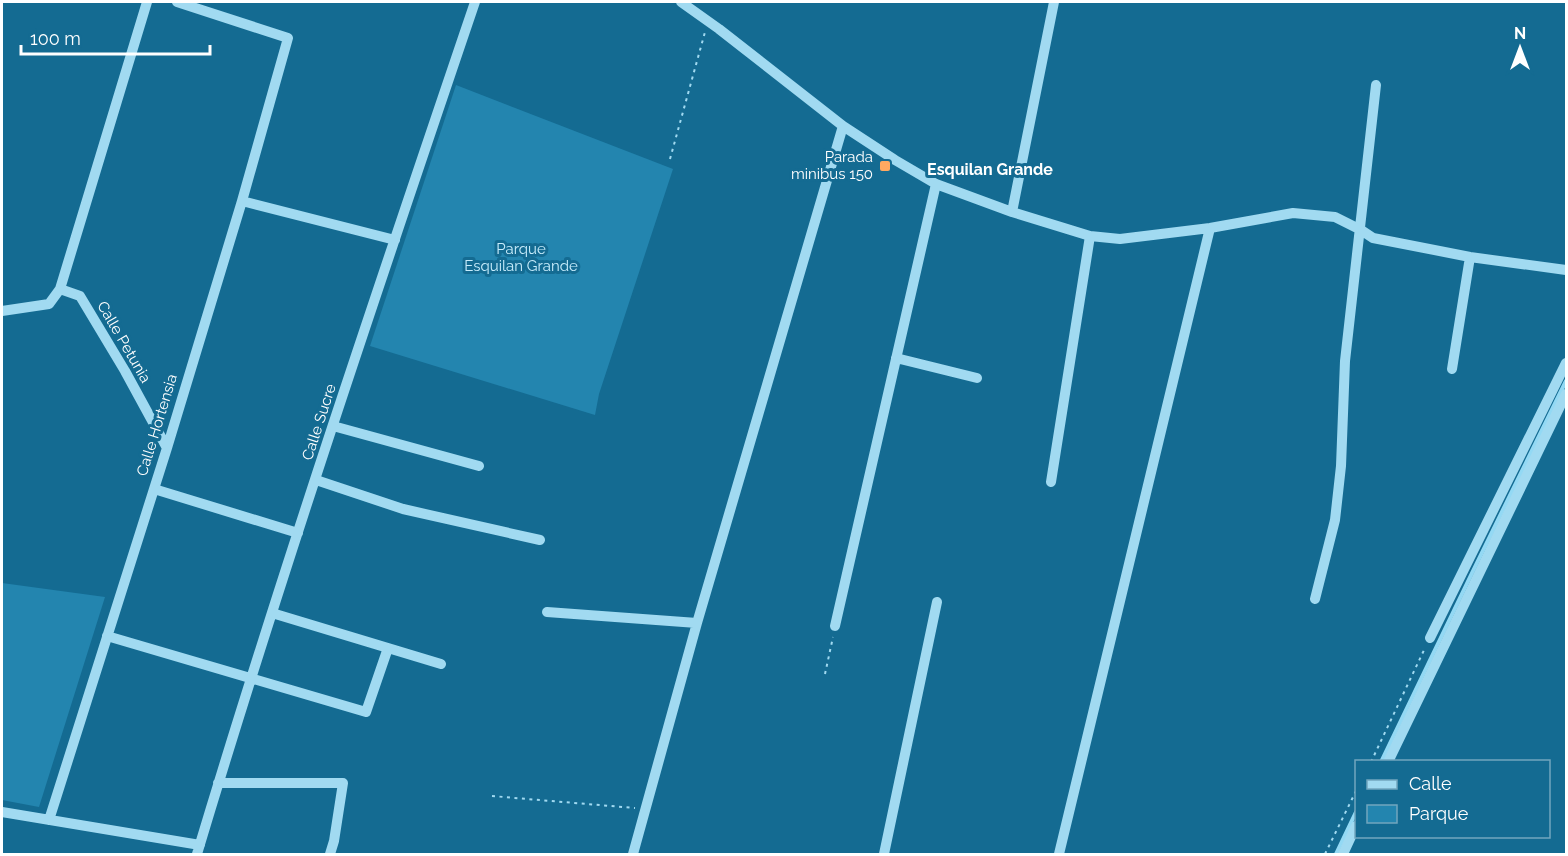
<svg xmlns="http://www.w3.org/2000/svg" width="1568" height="856" font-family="Raleway,sans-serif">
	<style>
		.green { fill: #2385af }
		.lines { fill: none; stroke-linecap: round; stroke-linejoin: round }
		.stream { stroke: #93d9f4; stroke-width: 4 }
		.path { stroke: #a1daf1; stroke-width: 2; stroke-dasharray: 3 4.5; stroke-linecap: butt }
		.minor { stroke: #a1daf1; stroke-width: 10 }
		.poi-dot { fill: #ffa961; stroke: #146b92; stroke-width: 2 }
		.labels { text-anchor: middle; stroke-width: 6; stroke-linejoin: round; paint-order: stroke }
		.poi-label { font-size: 15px; fill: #fff; stroke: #146b92; text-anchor: end }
		.park-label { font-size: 15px; fill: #c8edfc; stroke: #146b92 }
		.street-label { font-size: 15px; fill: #fff; stroke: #146b92 }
		.neighbourhood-label { font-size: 16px; font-weight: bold; fill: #fff; stroke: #146b92 }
	</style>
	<rect width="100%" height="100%" fill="#146b92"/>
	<!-- green -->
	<path class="green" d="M456,85l217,84 -74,225 -4,21 -225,-69z
		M2,583l103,14 -66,210 -37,-7z"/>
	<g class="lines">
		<!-- stream -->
		<path class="stream" d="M1381,762l91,-189 94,-192
			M1336,854l20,-42"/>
		<!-- path -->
		<path class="path" d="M670,159l35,-127
			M825,674l8,-37
			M1371,762l54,-114
			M492,796l143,12
			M1325,854l31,-63"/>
		<!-- minor -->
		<path class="minor" d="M681,2l38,27 124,97 52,34 41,24 76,28 78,24 30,3 90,-11 83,-15 42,4 26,13 12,8 97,19 96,13
			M242,201l153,39
			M1012,212l42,-210
			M60,289l20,7 45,75 42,77
			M2,311l47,-7 11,-15 87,-287
			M896,358l81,20
			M1452,369l18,-112
			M333,426l146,40
			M316,480l87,29 137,31
			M1051,482l39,-246
			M154,489l144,44
			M1315,599l20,-79 6,-54 4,-105 31,-276
			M547,612l150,11
			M272,613l169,51
			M835,626l101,-442
			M107,636l259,76 22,-64
			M1430,638l136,-275
			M1388,762l178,-368
			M218,783h125l-9,58 -4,13
			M2,812l198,33
			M49,820l118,-372 75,-247 46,-163 -111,-36
			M197,854c86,-286 182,-569 278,-852
			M633,854l64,-231 146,-497
			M884,854l53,-252
			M1059,854l151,-626
			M1343,854l13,-28"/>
	</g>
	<!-- markers -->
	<rect class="poi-dot" x="879" y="160" width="12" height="12" rx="3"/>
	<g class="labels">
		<!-- poi labels -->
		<g class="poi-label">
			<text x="873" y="162">Parada<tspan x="873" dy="17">minibus 150</tspan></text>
		</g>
		<!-- park labels -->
		<g class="park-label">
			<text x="521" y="254">Parque<tspan x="521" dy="17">Esquilan Grande</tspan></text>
		</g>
		<!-- street labels -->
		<g class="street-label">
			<text transform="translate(124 342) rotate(60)" y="5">Calle Petunia</text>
			<text transform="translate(319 422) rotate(-72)" y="5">Calle Sucre</text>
			<text transform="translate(157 425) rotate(-73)" y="5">Calle Hortensia</text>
		</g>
		<!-- neighbourhood labels -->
		<g class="neighbourhood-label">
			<text x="990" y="175">Esquilan Grande</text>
		</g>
	</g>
	<!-- border -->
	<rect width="1568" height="856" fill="none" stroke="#ffffff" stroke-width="6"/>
	<!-- legend -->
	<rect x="1355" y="760" width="195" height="78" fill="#146b92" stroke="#72a6be" stroke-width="1.5"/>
	<rect x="1367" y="780" width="30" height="9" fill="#a1daf1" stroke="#72a6be" stroke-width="1.5"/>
	<text x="1409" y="790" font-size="18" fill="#ffffff">Calle</text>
	<rect x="1367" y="805" width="30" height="18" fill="#2385af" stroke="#72a6be" stroke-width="1.5"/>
	<text x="1409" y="820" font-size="18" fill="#ffffff">Parque</text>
	<!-- north arrow -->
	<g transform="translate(1520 48)" stroke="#146b92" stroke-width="4.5" paint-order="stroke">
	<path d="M0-4.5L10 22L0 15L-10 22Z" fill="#ffffff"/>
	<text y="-9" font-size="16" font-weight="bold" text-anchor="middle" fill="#ffffff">N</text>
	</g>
	<!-- scale -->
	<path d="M21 45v9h189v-9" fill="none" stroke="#ffffff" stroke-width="3"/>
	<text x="30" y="45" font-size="18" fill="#ffffff" stroke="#146b92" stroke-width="4.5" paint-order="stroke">100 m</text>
</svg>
